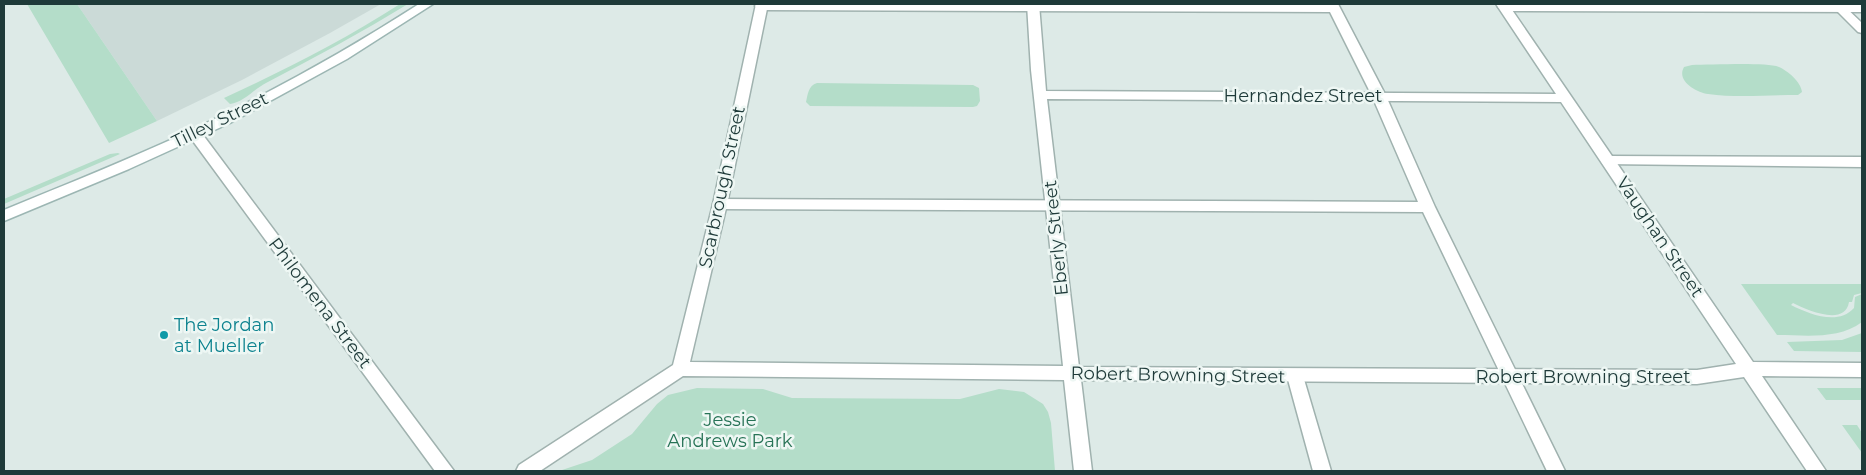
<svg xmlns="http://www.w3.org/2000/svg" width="1866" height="475" font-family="Montserrat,sans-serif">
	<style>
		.built { fill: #cbdad7 }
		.green { fill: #b4ddc9 }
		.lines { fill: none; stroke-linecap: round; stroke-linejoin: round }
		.lane-casing { stroke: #a0b2af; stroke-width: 3 }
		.street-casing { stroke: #a0b2af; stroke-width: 3 }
		.secondary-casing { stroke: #9cb6b3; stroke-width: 3 }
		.lane { fill: #fff; fill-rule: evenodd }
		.street { fill: #fff; fill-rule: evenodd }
		.secondary { fill: #fff; fill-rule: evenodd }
		.culture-dot { fill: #0f9aa8; stroke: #eef7f4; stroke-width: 2 }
		.labels { text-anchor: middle; stroke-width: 5; stroke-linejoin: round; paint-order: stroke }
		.street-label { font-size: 18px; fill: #1e3a39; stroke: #eef7f4 }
		.culture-label { font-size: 18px; fill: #0d838f; stroke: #eef7f4; text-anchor: start }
		.park-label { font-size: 18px; fill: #277356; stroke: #eef7f4 }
	</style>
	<rect width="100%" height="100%" fill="#ddeae7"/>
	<!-- built -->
	<path class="built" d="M77,4h304l-51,29 -88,47 -85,41z"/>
	<!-- green -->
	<path class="green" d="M27,4h50l80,117 -48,22z
		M400,4h8c-46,28 -94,54 -142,79 -12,6 -22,19 -36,21l-6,-6c61,-28 120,-58 176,-94z
		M1692,65c18,0 73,-3 87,2 9,4 22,15 23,25l-4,3c-28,0 -62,3 -90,-1 -12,-2 -32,-13 -24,-27z
		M817,83l156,2 6,3 1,13 -3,5 -4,1 -163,-1 -4,-4c2,-8 2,-16 11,-19z
		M118,153l2,1 -116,50v-5l106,-45z
		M1741,284h121v9l-8,2 -2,7h-3c-4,25 -42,8 -56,1l-2,2c18,9 47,21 63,3l1,-11 7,-3v28c-24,18 -57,13 -85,13z
		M1862,333v19l-68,-1 -7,-9 55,-2z
		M697,388l66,1 29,9 168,1 39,-10 25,3 19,12 5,8 3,11 4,48h-496l33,-11 40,-26 25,-30 11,-9z
		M1817,388h45v12h-36z
		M1842,425h15l5,8v20z"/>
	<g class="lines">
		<!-- lane casing -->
		<g class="lane-casing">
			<path id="lane" d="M757,4h581l48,92 49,111 130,264h-18l-124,-259 -703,-3 -5,-1 -2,-4 2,-4 5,-1 698,3 -46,-106 -42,-84 -569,-2 -4,-2 -2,-2z
				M1554,4l308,1v7l-358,-1 -6,-4 5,-3z
				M1608,156l254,1v10l-259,-3 -2,-3 2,-3z
				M1295,369l6,2 2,5 28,95h-18l-26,-95 2,-5z"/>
		</g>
		<!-- street casing -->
		<g class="street-casing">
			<path id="street" d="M756,4h12l-41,200 -37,158 373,4 -32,-296 -4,-66h12l7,87 510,3 -60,-90h12l245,358 109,1v14l-100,-1 64,95h-19l-63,-94 -47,7 -616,-4 11,91h-18l-10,-91 -381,-4 -143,95h-24l3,-6 154,-100 40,-161zM1047,99l514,3 175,262 -39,6 -618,-3z
				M1830,4h12l20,19v10l-4,-1z
				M195,130l5,1 254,340h-19l-245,-334 -2,-3 2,-3z"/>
		</g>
		<!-- secondary casing -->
		<g class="secondary-casing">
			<path id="secondary" d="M419,4h14l-86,55 -117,64 -101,46 -125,52v-11c63,-26 126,-51 188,-80 78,-37 154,-79 227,-126z"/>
		</g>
		<!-- lane -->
		<use href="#lane" class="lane"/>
		<!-- street -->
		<use href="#street" class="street"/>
		<!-- secondary -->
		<use href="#secondary" class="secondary"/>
	</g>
	<!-- markers -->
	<circle class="culture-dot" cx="164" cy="335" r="5"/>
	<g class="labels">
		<!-- street labels -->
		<g class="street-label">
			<text x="1303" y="102">Hernandez Street</text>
			<text transform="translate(220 120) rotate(-26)" y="6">Tilley Street</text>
			<text transform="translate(722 187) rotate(-78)" y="6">Scarbrough Street</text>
			<text transform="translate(1660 237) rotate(56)" y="6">Vaughan Street</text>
			<text transform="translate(1056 238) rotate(-96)" y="6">Eberly Street</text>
			<text transform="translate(320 303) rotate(53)" y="6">Philomena Street</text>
			<text transform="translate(1178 375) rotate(1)" y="6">Robert Browning Street</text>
			<text x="1583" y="383">Robert Browning Street</text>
		</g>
		<!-- culture labels -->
		<g class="culture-label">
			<text x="174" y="331">The Jordan<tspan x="174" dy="21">at Mueller</tspan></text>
		</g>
		<!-- park labels -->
		<g class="park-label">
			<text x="730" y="426">Jessie<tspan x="730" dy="21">Andrews Park</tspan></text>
		</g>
	</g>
	<!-- border -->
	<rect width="1866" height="475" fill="none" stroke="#1e3a39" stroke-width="10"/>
</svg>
